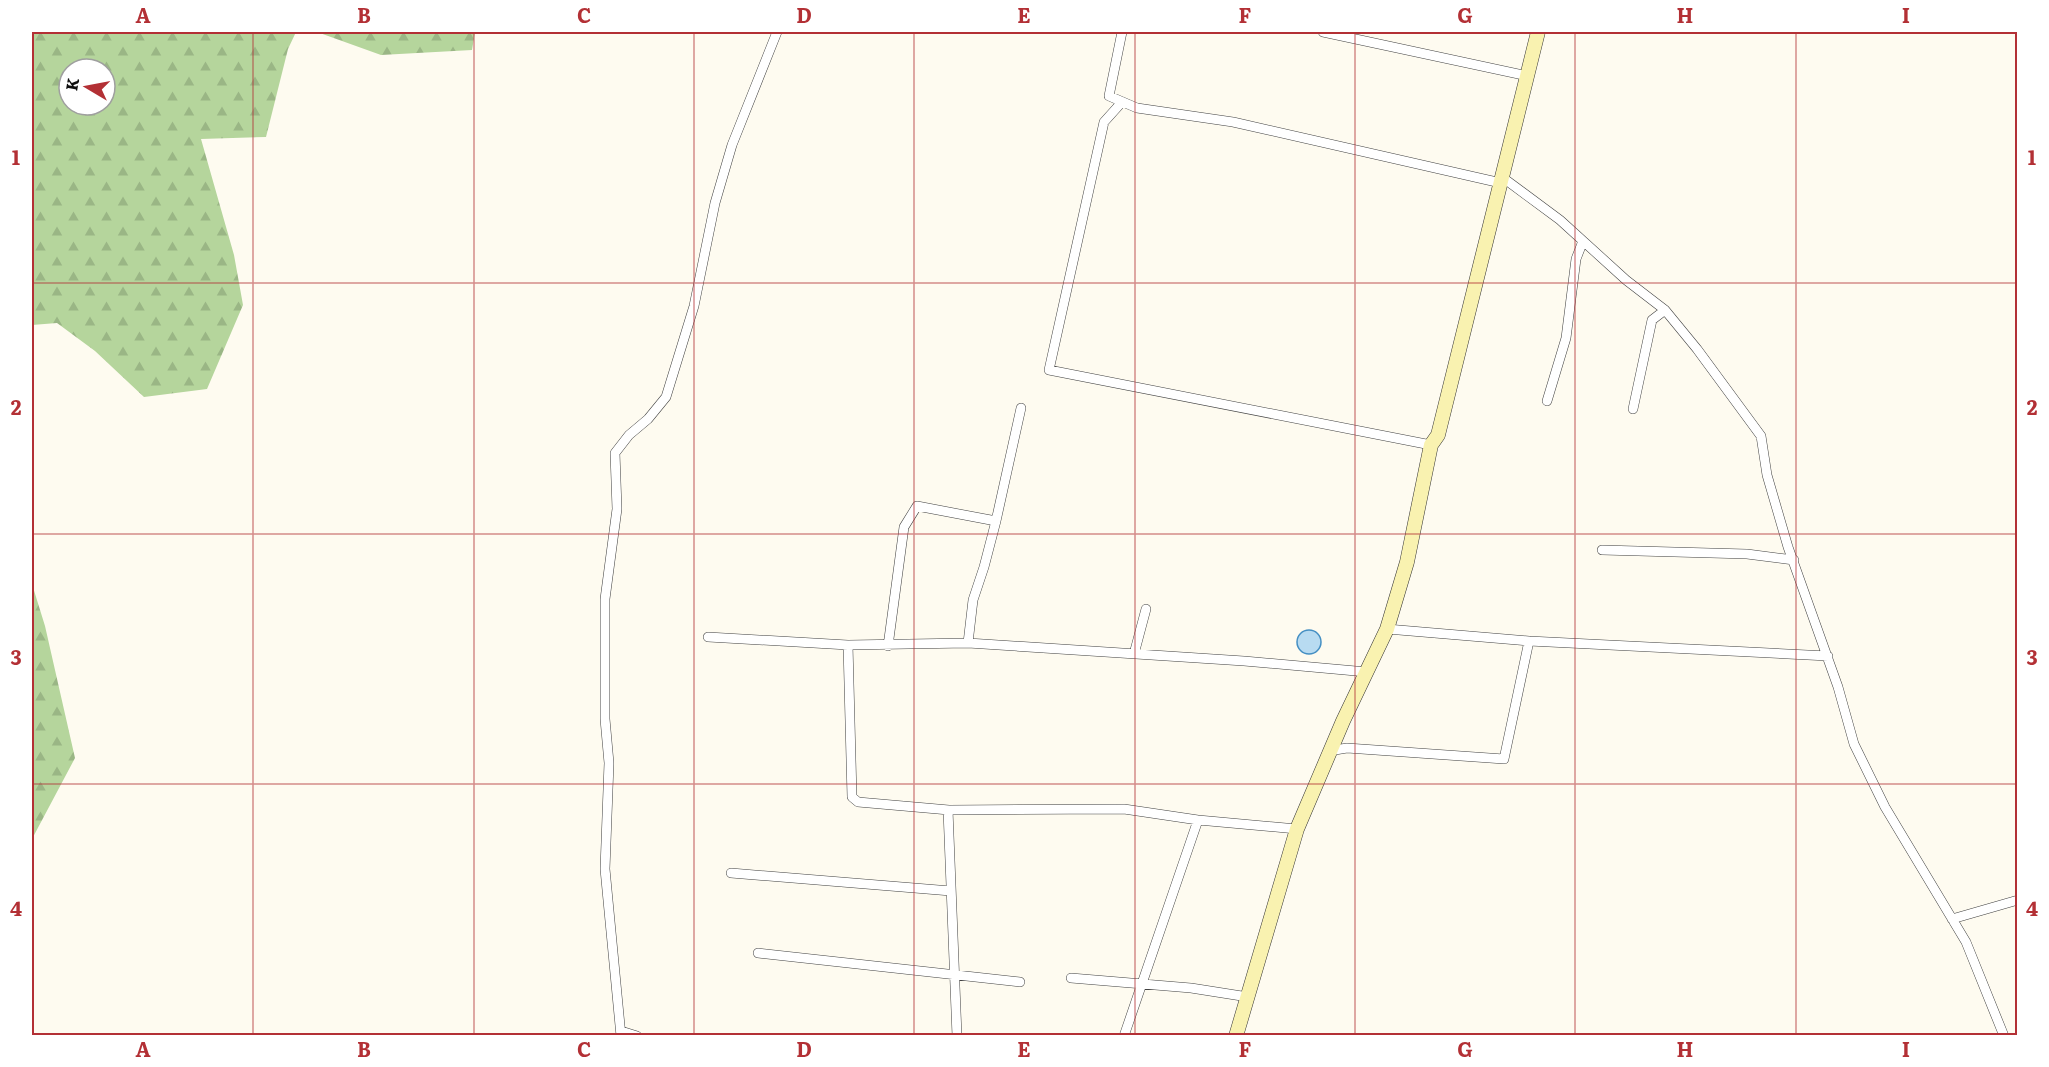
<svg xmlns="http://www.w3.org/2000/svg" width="2049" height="1067" font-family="Literata,serif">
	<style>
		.forest { fill: url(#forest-firs); fill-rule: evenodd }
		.water { fill: #b8dbf1; stroke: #458fc3; stroke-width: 1.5 }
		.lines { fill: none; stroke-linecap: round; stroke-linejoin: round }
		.street-casing { stroke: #414141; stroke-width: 10 }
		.secondary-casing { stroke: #303030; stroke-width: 15 }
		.street { stroke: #fff; stroke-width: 9 }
		.secondary { stroke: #f9f2b0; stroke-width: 14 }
		.grid { fill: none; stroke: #b33035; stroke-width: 1.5; stroke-opacity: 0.55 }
		.neatline { fill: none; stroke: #b33035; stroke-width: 2 }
		.grid-label { font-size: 20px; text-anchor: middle; font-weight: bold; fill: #b33035 }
	</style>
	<defs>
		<pattern id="forest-firs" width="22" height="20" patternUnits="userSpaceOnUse" patternTransform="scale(1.5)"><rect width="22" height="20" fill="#b5d59c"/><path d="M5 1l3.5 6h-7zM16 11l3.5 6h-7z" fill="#9ab685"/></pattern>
	</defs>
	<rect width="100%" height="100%" fill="#fefbf0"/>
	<!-- forest -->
	<path class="forest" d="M32,32h264l-8,17 -22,88 -65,2 33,116 9,50 -36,84 -63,8 -49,-46 -38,-28 -25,2zM69,69h36v36h-36z
		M317,32h158l-3,18 -91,5z
		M32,584l13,42 30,132 -43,81z"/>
	<!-- water -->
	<path class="water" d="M1297 642a12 12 0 1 1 24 0a12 12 0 1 1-24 0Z"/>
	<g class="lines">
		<!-- street casing -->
		<g class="street-casing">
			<path id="street" d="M1122,32l-13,64 28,12 96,14 268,61
				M1323,32l205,44
				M1122,102l-18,20 -55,248 382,75
				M1502,177l58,43 66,60 39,30 32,39 64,87 6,39 21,72 50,140 16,57 31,63 81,135 38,94
				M1547,401l19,-63 10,-79 7,-18
				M1633,409l19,-89 13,-10
				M1602,550l145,4 47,6
				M1387,629l142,12 299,15
				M708,637l140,8 120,-2 276,18 123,11
				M968,643l5,-43 11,-33 12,-46 25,-113
				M848,645l4,152 6,5 91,8 175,-1 74,11 99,9
				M888,646l16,-119 13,-21 79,15
				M1134,654l12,-45
				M1329,751l18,-3 157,11 25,-118
				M948,810l9,226
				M731,873l220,18
				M1952,919l66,-19
				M758,953l262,29
				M1071,978l120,10 57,9
				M621,1031l16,5
				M621,1036l-16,-167 4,-106 -4,-44v-120l12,-90 -2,-56 14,-18 19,-16 18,-22 28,-91 21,-103 17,-58 45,-113
				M1124,1036l74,-216"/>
		</g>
		<!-- secondary casing -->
		<g class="secondary-casing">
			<path id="secondary" d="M1236,1036l61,-207 46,-108 44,-92 20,-67 24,-117 7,-10 100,-403"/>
		</g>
		<!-- street -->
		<use href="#street" class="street"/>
		<!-- secondary -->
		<use href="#secondary" class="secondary"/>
	</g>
	<!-- grid -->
	<path class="grid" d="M253,32v1004M474,32v1004M694,32v1004M914,32v1004M1135,32v1004M1355,32v1004M1575,32v1004M1796,32v1004M32,283h1986M32,534h1986M32,784h1986"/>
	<!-- border -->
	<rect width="2049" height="1067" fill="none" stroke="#ffffff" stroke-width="66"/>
	<!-- north arrow -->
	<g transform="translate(87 87) rotate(280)"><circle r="28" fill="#ffffff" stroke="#9f9f9f" stroke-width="1.5"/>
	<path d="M0-4.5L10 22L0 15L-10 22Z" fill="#b33035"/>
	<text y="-9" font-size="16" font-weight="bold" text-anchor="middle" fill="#0e0e0e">K</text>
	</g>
	<rect x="33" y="33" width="1983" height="1001" class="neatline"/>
	<g class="grid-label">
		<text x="143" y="23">A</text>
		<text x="364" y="23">B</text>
		<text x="584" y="23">C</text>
		<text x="804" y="23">D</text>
		<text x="1024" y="23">E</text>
		<text x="1245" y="23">F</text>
		<text x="1465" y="23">G</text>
		<text x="1685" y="23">H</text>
		<text x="1906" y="23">I</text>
		<text x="16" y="165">1</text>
		<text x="2032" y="165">1</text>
		<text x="16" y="415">2</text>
		<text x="2032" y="415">2</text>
		<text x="16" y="665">3</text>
		<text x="2032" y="665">3</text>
		<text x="16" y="916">4</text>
		<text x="2032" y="916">4</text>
		<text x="143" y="1057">A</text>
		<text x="364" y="1057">B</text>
		<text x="584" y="1057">C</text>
		<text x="804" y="1057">D</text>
		<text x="1024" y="1057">E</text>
		<text x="1245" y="1057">F</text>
		<text x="1465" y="1057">G</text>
		<text x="1685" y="1057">H</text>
		<text x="1906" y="1057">I</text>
	</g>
</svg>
